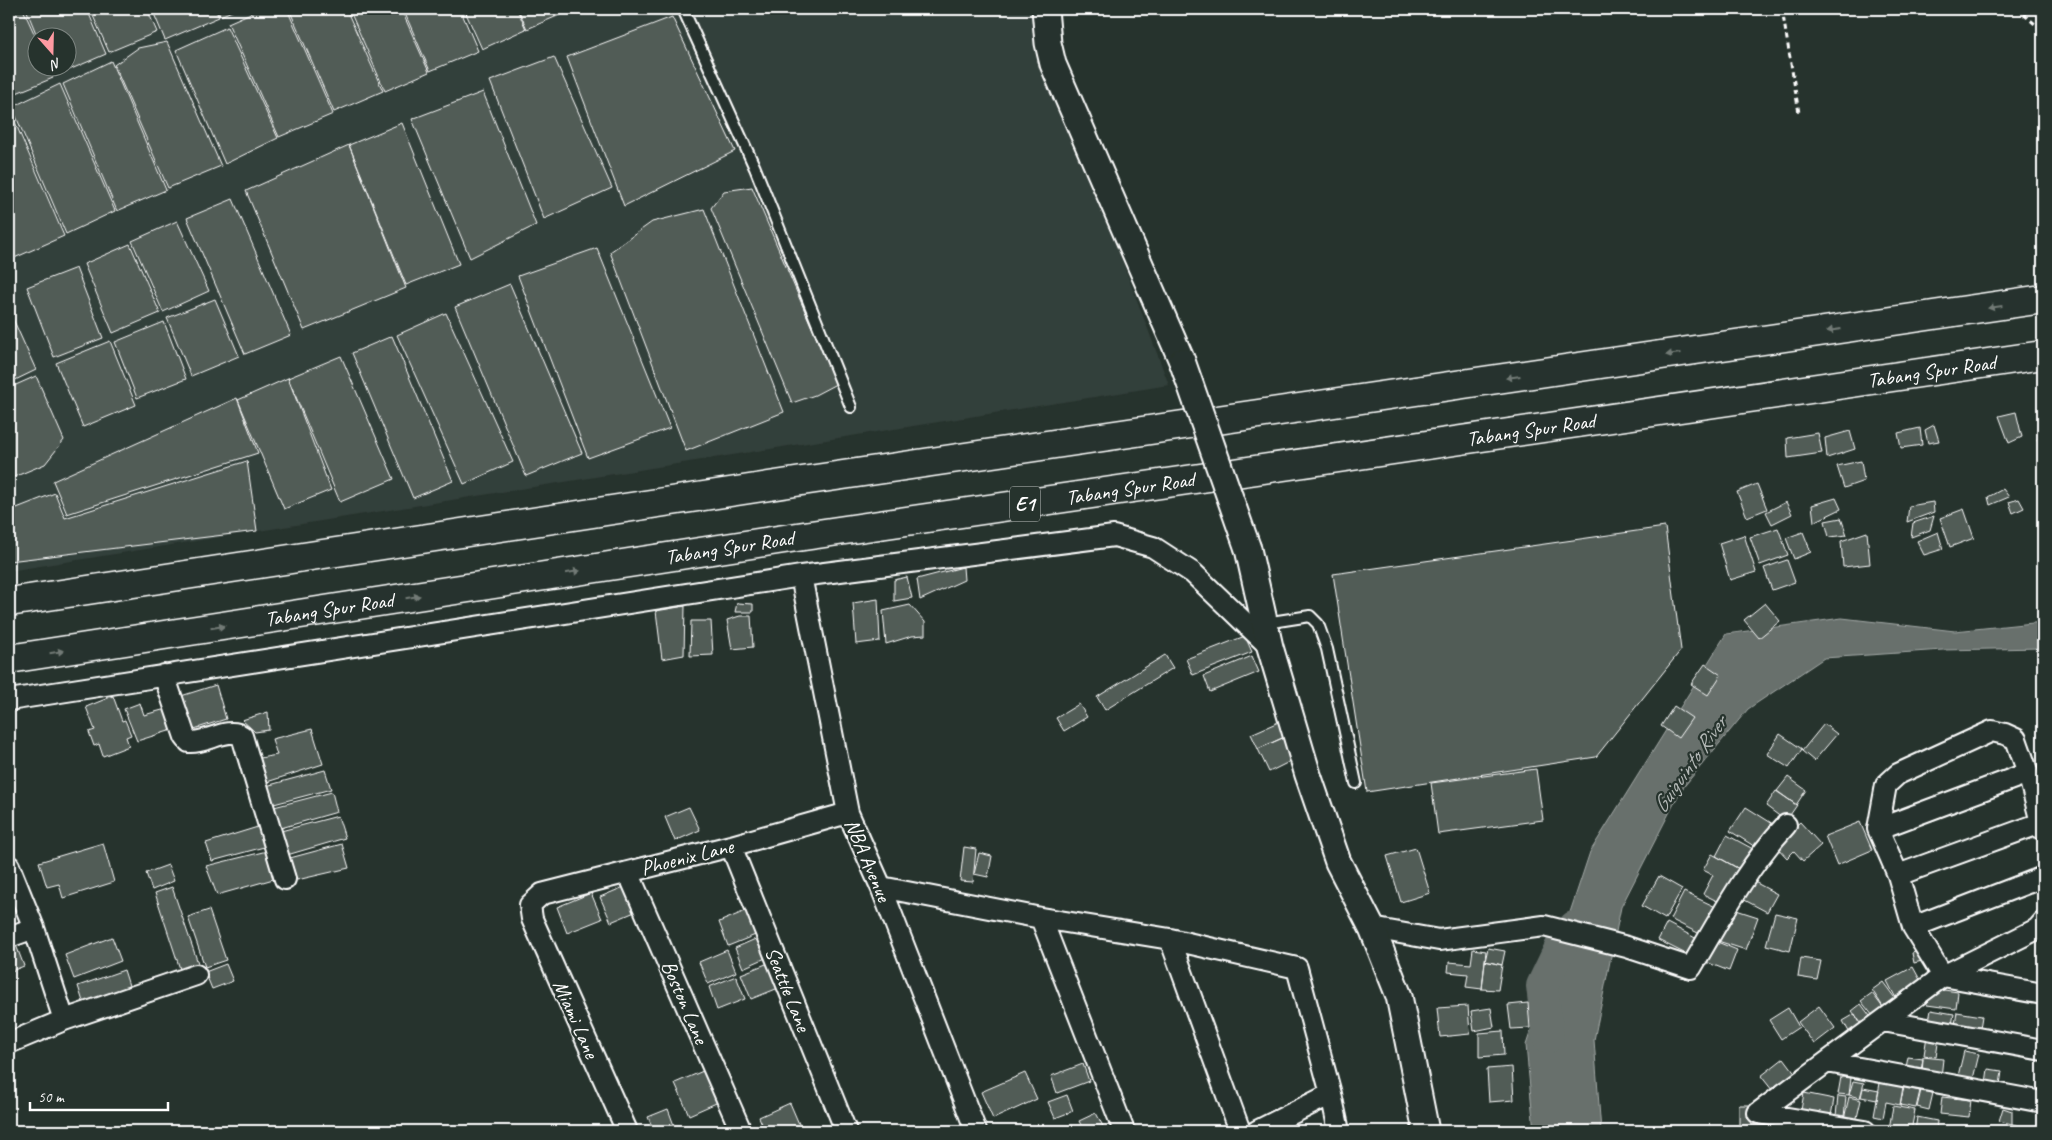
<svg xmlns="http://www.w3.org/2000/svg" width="2052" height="1140" font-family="Caveat,sans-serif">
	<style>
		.built { fill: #333f3a; fill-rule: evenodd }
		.water { fill: #67706c; stroke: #a4a9a7 }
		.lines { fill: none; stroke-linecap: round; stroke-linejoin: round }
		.river { stroke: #67706c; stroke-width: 32 }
		.building { fill: #515c57; stroke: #fff }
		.service-casing { stroke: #fff; stroke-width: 14 }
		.minor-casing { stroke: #fff; stroke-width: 24 }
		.tertiary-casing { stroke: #fff; stroke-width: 29 }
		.motorway-casing { stroke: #fff; stroke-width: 31 }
		.path { stroke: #fff; stroke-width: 3; stroke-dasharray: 5 4; stroke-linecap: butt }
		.service { stroke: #26332d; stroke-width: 10 }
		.minor { stroke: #26332d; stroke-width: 20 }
		.tertiary { stroke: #26332d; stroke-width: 25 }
		.motorway { stroke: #26332d; stroke-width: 28 }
		.tertiary-bridge-casing { stroke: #fff; stroke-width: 29; stroke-linecap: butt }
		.tertiary-bridge { stroke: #26332d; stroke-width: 25 }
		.oneway { fill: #727a76 }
		.labels { text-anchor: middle; stroke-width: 4.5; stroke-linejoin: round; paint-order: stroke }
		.shield { fill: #26332d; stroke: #bec2c0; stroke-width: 1 }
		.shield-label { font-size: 20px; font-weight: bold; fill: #fff }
		.street-label { font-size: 21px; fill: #fff; stroke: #26332d }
		.water-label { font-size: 22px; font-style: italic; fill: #b3b8b6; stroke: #26332d }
	</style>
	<rect width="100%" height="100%" fill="#26332d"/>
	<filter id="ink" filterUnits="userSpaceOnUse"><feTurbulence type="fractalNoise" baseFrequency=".02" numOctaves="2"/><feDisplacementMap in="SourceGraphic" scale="10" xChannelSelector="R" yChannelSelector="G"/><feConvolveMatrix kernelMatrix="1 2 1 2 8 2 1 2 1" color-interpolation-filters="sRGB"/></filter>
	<g filter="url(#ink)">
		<!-- built -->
		<path class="built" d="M9,9h1032l6,52 122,324 -1160,186zM38,38h30v30h-30z"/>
		<!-- water -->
		<path class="water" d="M1842,618l113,13 88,-9v24l-3,2 -97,2 -119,8 -76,51 -67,81 -60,117 -27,133 7,91h-67l-8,-86 64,-193 136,-218z"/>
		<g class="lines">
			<!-- river -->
			<path class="river" d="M1548,1037l-6,-51 21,-44 11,-15"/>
		</g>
		<!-- building -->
		<path class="building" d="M9,9h14l15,33v26h10l5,10 -44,18z
			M26,9h61l19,45 -51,22 -4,-8h17v-30h-30z
			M90,9h57l10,23 -48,20z
			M152,9h63l4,8 -54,23z
			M217,9h20l-17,7z
			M260,9h27l46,105 -54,23 -51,-114z
			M289,9h57l37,82 -49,21z
			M349,9h52l28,63 -44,19z
			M403,9h57l18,42 -48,20z
			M464,9h53l9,20 -44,20z
			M518,9h50l1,2 -42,18z
			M672,17l63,134 -111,55 -57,-149z
			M227,27l51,111 -53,26 -49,-114z
			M167,42l54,124 -53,22 -54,-123 24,-17z
			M554,57l58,131 -68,31 -54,-138z
			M111,61l55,129 -49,21 -54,-127z
			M60,84l55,127 -49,23 -54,-127z
			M483,92l53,133 -66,33 -58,-139z
			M9,108l55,128 -52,23 -3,-7z
			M402,123l57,141 -53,21 -57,-140z
			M349,145l57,143 -102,42 -58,-139z
			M752,187l84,197 -21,11 -23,8 -81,-195 13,-17z
			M233,199l58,136 -46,19 -58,-136z
			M704,209l80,203 -98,39 -76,-199 42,-30z
			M177,221l32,70 -46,21 -31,-71z
			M130,244l30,69 -47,20 -29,-69z
			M597,248l73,180 -82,30 -70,-182z
			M76,268l27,70 -49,19 -27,-70z
			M510,284l72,169 -56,23 -71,-169z
			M215,299l24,57 -48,20 -24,-58z
			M9,310l27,60 -27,13z
			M446,313l67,149 -49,22 -67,-149z
			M164,322l22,57 -49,19 -22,-56z
			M392,336l61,145 -40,17 -61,-145z
			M110,341l26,64 -53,22 -27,-64z
			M341,356l53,123 -54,23 -52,-124z
			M36,376l28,64 -19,24 -36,15v-91z
			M288,378l43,112 -47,19 -46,-109z
			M237,398l21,55 -191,61 -14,-33z
			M2016,412l6,25 -13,6 -10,-27z
			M1934,425l5,16 -11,2 -3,-13z
			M1920,428l2,17 -21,3 -3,-15z
			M1850,431l5,18 -28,9 -2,-20z
			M1818,433l4,20 -34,5 -1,-20z
			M2043,437v13l-6,-11z
			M247,461l10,70 -248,30v-50l46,-18 10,25z
			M1861,461l3,20 -20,7 -7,-22z
			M1757,484l10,25 -20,8 -10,-25z
			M2003,489l6,8 -19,8 -2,-8z
			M1836,498l5,11 -27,13 -2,-17z
			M2019,499l5,9 -11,5 -4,-11z
			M1786,502l6,12 -20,10 -6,-12z
			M1933,502l1,10 -27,10 2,-16z
			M1964,509l10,29 -24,9 -10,-29z
			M1934,516l-4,14 -19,7 2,-14z
			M1841,518l6,17 -18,2 -4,-16z
			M1665,527l16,123 -85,107 -229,35 -34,-218z
			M1778,528l10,27 -28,10 -10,-28z
			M1803,532l8,20 -17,7 -8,-21z
			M1867,532l3,32 -27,3 -2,-26z
			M1938,532l5,17 -19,6 -7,-14z
			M1744,535l12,37 -26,8 -11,-37z
			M1787,560l8,22 -23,8 -8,-22z
			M963,567l1,13 -44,20 -3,-21z
			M907,577l5,21 -18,3v-21z
			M878,599l2,42 -24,3 -3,-41z
			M737,603l16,1v8h-18z
			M1765,603l15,18 -21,17 -15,-18z
			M910,605l15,17v13l-13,1 -26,8 -3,-33z
			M685,606l-1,49 -22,4 -6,-48z
			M740,616h11l2,31 -21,2 -5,-29z
			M691,621h20l2,34 -23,1z
			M1245,636l7,16 -59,23 -7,-16z
			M1165,655l8,13 -68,42 -8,-13z
			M1252,656l7,16 -49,20 -6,-16z
			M1705,664l16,11 -13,20 -17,-11z
			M216,685l10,34 -35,11 -10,-34z
			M113,696l9,25 3,-1 6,15 -5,2 3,9 -26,10 -4,-12 -5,2 -5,-14 6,-2 -9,-23z
			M140,703l4,12 22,-6 6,21 -35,11 -13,-32z
			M1079,704l8,13 -23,14 -8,-13z
			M1674,706l18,12 -14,20 -17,-12z
			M268,712l1,18 -14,2 -13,-12z
			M1283,720l6,15 -31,14 -7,-15z
			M1824,724l13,10 -23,27 -12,-10z
			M312,729l11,35 -56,18 -7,-24 17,-3 -5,-16z
			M1780,734l22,15 -13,19 -22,-14z
			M1289,735l10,22 -30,15 -11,-23z
			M1536,769l7,51 -105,14 -7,-51z
			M325,770l6,19 -57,15 -8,-18z
			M1788,777l18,13 -10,15 -19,-14z
			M1776,791l21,14 -11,16 -20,-15z
			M332,792l5,20 -56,16 -7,-21z
			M689,807l11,23 -25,11 -10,-24z
			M1746,807l27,17 -16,24 -27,-17z
			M338,816l7,22 -58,17 -10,-23z
			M1800,822l21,23 -18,16 -9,-10 -7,7 -12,-13z
			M1860,822l12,28 -35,15 -12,-29z
			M261,826l3,21 -52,14 -6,-18z
			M1727,835l26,14 -12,21 -25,-14z
			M103,843l11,39 -51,16 -4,-14 -12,3 -8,-25z
			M342,844l7,24 -52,12 -7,-22z
			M964,847l12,2 -3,33 -13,-1z
			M1416,848l14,45 -29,9 -14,-46z
			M267,851l10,27 -60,17 -11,-29z
			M979,853l13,3 -4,21 -14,-3z
			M1712,854l29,16 -16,35 -22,-11 10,-19 -10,-5z
			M168,865l6,16 -22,9 -6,-17z
			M1659,876l23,13 -17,30 -23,-13z
			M1747,878l30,16 -10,18 -30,-16z
			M631,884l11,25 -31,13 -11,-25z
			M172,887l28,82 -18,6 -27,-82z
			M1684,892l34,16 -14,28 -34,-17z
			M591,893l11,26 -35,14 -10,-26z
			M1730,908l28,9 -12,33 -28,-9z
			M209,910l17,50 -21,7 -17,-50z
			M748,910l10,24 -30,12 -9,-24z
			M1775,913l23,5 -8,33 -24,-6z
			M1667,923l34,18 -9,16 -34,-17z
			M112,937l9,24 -47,18 -9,-24z
			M760,937l8,20 -25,11 -8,-20z
			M1715,941l22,9 -8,21 -23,-9z
			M16,945l8,21 -15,6v-24z
			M1488,948l17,3 -3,14 -17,-4z
			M1930,948l8,9 -24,6 -2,-10z
			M1473,949l13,2 -4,38 -16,-2 2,-13 -20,-2 1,-10 22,2z
			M727,950l9,22 -28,12 -9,-22z
			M1801,958l20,3 -4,19 -19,-3z
			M1485,961l17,4 -4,25 -16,-1z
			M771,962l10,25 -30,12 -10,-25z
			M226,964l7,17 -21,8 -7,-17z
			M1913,967l11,20 -26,15 -11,-21z
			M124,970l7,22 -46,16 -7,-22z
			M736,976l9,23 -28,11 -8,-23z
			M1883,982l17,23 -13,8 -15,-23z
			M1930,988l28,4 -2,17 -29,-4z
			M1872,993l15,20 -10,8 -16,-20z
			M1528,1003l2,25 -19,1 -3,-24z
			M1861,1004l15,20 -9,7 -15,-20z
			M1468,1006l2,28 -30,3 -3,-29z
			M1819,1006l16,22 -21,16 -16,-22z
			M1491,1008l3,19 -20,4 -3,-20z
			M1788,1008l11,19 -18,12 -12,-19z
			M1931,1010l23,4 -3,16 -23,-4z
			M1957,1012l25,4 -3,19 -25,-4z
			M1855,1014l10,18 -12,7 -10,-18z
			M1503,1031l1,24 -25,2v-24z
			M1927,1036l12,1 -3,20 -12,-2z
			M1964,1051l15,3 -7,29 -15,-3z
			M1908,1057l15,2 -3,17 -15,-3z
			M1923,1057l20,2 -2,18 -19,-2z
			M1784,1058l15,20 -23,17 -15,-19z
			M1083,1064l6,17 -32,12 -6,-17z
			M1512,1067l2,33 -25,2 -2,-33z
			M710,1068l13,32 -34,15 -14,-32z
			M1988,1069l14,2 -2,14 -14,-2z
			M1025,1073l12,26 -44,20 -12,-27z
			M1841,1077l10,1 -2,17 -11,-1z
			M1853,1081l11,2 -4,15 -11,-3z
			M1880,1083l23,4 -3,18 -14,-3 -3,16 -9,-2z
			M1904,1087l16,4 -4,17 -16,-3z
			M1863,1088l16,3 -2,9 -16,-3z
			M1921,1090l12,3 -4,17 -12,-3z
			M1804,1093l30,6 -3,17 -30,-6z
			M1067,1095l6,16 -18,7 -7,-16z
			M1838,1096l8,1 -2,20 -8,-1z
			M1849,1097l12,3 -5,22 -12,-3z
			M1942,1097l29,3 -2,17 -29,-3z
			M790,1103l12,28h-37l-6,-14z
			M1739,1105h26v26h-26z
			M1893,1106l22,4 -4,21 -22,-2z
			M2003,1108l9,3v13l-13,-3z
			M668,1109l7,19 -10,3h-11l-6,-14z
			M1096,1113l9,17 -21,1 -5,-10z
			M1917,1117l20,4 -1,10h-21z
			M1782,1124l30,7h-31z
			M2012,1124l12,3 -1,4h-12z
			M1969,1128l12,2v1h-13z"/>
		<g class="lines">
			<!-- service casing -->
			<g class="service-casing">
				<path id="service" d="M683,9l72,159 96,239
					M1265,623l45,-7 8,8 9,25 29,134"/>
			</g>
			<!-- minor casing -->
			<g class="minor-casing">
				<path id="minor" d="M801,576l47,237 33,74 95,244
					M164,675l21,62 4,5c17,2 39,-16 53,-6l43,143
					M9,700l792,-124 313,-40 39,11 40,26 77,74
					M1878,829l150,-56
					M2043,830l-15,-57 -12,-34 -11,-5 -13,-3 -94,43 -12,11 -8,44 20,46 15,52 30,49 100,18
					M731,846l115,285
					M9,866l25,62 30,92 -55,23
					M628,872l113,259
					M1898,875l143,-52
					M881,887l160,31 129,21 127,29 34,126 8,37
					M1041,918l83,213
					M1913,927l130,-50
					M1372,928l67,12 105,-14 83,21 64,21c29,-49 56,-101 95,-143
					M9,937l25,-9
					M1170,939l70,192
					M64,1020l132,-45
					M1883,1021l160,29
					M1827,1062l216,40
					M627,1131l-95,-212 -2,-14 12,-11 189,-48 117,-33
					M1257,1131l74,-37
					M1865,1131l-107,-18 185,-137 94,-47 6,-7"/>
			</g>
			<!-- tertiary casing -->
			<g class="tertiary-casing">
				<path id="tertiary" d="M1045,9l3,34 5,21 129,297
					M1248,549l22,98 38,128 30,87 34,66 27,68 27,135"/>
			</g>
			<!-- motorway casing -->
			<g class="motorway-casing">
				<g id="motorway">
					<path d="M9,602l793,-121 1241,-182"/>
					<path id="s1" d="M9,659l788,-122 1246,-182"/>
				</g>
			</g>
			<!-- path -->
			<path class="path" d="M1782,9l17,104
				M2017,9l18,15h8"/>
			<!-- service -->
			<use href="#service" class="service"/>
			<!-- minor -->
			<use href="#minor" class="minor"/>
			<!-- tertiary -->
			<use href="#tertiary" class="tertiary"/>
			<!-- motorway -->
			<use href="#motorway" class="motorway"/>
			<!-- tertiary-bridge casing -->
			<g class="tertiary-bridge-casing">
				<path id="tertiary-bridge" d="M1182,361l66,188"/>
			</g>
			<!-- tertiary-bridge -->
			<use href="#tertiary-bridge" class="tertiary-bridge"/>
		</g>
		<!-- one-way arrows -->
		<defs><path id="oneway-solid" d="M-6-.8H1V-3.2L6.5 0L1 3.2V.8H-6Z" transform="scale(1.25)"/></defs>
		<g class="oneway">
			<use href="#oneway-solid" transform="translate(1995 307) rotate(172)"/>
			<use href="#oneway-solid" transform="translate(1834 330) rotate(172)"/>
			<use href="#oneway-solid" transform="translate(1673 354) rotate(172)"/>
			<use href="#oneway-solid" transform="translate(1513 377) rotate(172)"/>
			<use href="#oneway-solid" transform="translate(573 572) rotate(-9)"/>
			<use href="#oneway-solid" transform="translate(413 597) rotate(-9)"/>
			<use href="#oneway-solid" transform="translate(218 627) rotate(-9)"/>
			<use href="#oneway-solid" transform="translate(57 652) rotate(-9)"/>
		</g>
	</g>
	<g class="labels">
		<!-- shield labels -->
		<rect class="shield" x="1010" y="486.5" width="30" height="35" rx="4"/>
		<g class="shield-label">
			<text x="1025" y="511">E1</text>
		</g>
		<!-- street labels -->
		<g class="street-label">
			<text dy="7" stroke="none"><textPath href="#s1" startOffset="1944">Tabang Spur Road</textPath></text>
			<text dy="7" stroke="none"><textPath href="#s1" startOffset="1539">Tabang Spur Road</textPath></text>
			<text dy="7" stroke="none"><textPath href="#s1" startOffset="1134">Tabang Spur Road</textPath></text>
			<text dy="7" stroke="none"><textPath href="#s1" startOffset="729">Tabang Spur Road</textPath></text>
			<text dy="7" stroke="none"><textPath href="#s1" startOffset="324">Tabang Spur Road</textPath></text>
			<text transform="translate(687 857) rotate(-14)" y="7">Phoenix Lane</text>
			<text transform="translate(868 860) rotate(67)" y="7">NBA Avenue</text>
			<text transform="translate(788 989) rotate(68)" y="7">Seattle Lane</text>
			<text transform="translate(685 1002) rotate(67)" y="7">Boston Lane</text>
			<text transform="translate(576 1019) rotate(66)" y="7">Miami Lane</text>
		</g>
		<!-- water labels -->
		<g class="water-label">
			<text transform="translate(1689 764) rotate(-55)" y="8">Guiguinto River</text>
		</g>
	</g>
	<!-- margin -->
	<rect width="2052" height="1140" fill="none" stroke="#26332d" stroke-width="30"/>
	<rect x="15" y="15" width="2022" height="1110" fill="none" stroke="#fff" stroke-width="2" filter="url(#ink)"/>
	<!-- north arrow -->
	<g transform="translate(52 52) rotate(160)"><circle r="24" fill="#26332d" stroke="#7d8581"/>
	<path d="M0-4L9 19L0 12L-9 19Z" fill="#ff9aa2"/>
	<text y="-8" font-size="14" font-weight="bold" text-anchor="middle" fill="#ffffff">N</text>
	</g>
	<!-- scale -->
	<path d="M30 1102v8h138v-8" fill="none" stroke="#ffffff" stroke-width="2.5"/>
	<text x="38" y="1102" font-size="15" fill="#ffffff" stroke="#26332d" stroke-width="4" paint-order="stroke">50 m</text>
</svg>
